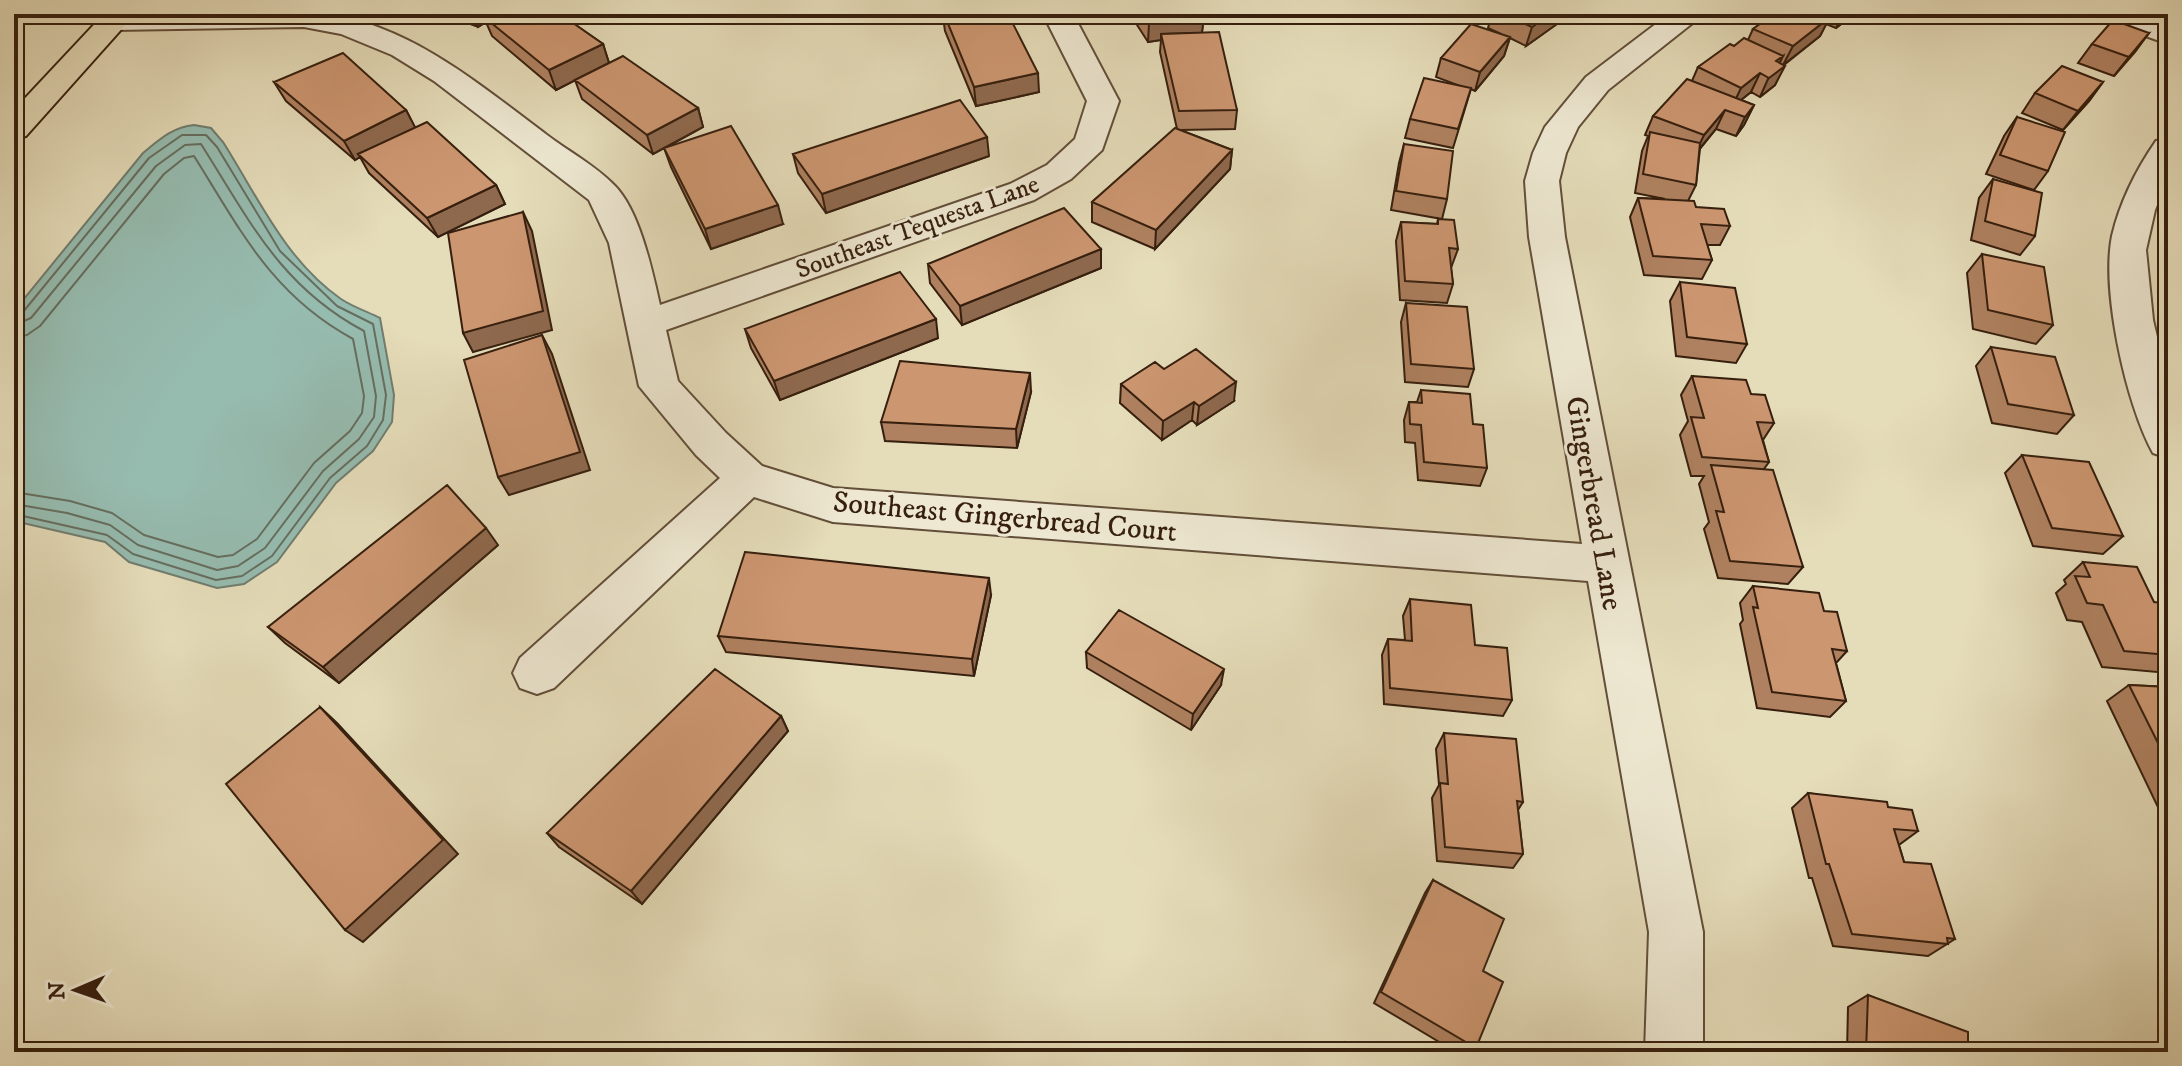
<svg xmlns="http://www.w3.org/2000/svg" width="2182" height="1066" font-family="'IM FELL DW Pica',serif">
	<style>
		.water { fill: #96bcb0; stroke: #707d6f; stroke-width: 2 }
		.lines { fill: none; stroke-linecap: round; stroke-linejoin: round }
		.shore { stroke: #666e5f; stroke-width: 2 }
		.minor-casing { stroke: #624e39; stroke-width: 4 }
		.major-casing { stroke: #361f0e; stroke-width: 4 }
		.minor { fill: #eee8d2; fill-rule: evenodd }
		.major { fill: #e5dcb9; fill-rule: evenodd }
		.wall { fill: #af8160; stroke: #361f0e; stroke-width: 2 }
		.shaded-wall { fill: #8f694e; stroke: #361f0e; stroke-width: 2 }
		.building { fill: #cc9670; stroke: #361f0e; stroke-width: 2 }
		.labels { text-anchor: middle; stroke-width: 6; stroke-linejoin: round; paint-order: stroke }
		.far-street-label { font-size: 26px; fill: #361f0e; stroke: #eee8d2 }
		.street-label { font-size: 30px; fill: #361f0e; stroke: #eee8d2 }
	</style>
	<rect width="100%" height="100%" fill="#e5dcb9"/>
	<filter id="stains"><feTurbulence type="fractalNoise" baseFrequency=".0025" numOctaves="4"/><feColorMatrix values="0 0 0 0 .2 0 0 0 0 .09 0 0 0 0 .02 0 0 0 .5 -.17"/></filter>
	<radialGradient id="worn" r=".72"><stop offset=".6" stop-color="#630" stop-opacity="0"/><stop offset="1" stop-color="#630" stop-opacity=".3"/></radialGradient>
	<!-- water -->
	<path class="water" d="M194,125l17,3 12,14c35,55 62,118 118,157 12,8 27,13 39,19l14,77 -2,27 -19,29 -37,32 -59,79 -33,22 -27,4 -88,-26 -24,-20 -91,-21v-210l129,-158c17,-14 30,-26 51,-28z"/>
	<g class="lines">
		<!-- shore -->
		<path class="shore" d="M14,315l9,-3 126,-154 33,-23h24l11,12 63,104 57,55 36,18 13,71 -3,25 -16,26 -37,32 -58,78 -30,20 -26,4 -83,-26 -26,-19 -93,-21
			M14,325l17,-7 125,-152 29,-21 16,-1c48,76 80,143 163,187l12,65 -2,21 -15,22 -36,32 -58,77 -27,18 -21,4 -79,-25 -28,-20 -43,-12 -53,-9
			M14,337l13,-2 13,-9 124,-152 20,-16 10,-2c47,75 78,139 159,183l11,57 -2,17 -12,18 -36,32 -57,76 -24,16 -15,2 -74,-22 -32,-22 -42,-12 -56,-9"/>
		<!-- minor casing -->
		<g class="minor-casing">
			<path id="minor" d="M106,14h225c84,15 149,71 216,121 21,16 49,31 68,51 25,26 37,84 45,119l350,-121 37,-19 28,-26 12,-38 -44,-87h30l46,87 -17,49 -31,29 -37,21 -368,130 12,51 48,52 36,33 71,22 749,56 -53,-307 -4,-56 8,-28 12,-26 41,-50 83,-63h35l-96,76 -30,37 -12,26 -7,28 6,56 138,695v120h-58l4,-120 -61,-351 -755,-59 -79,-25 -200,191 -17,6 -17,-6 -7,-15 7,-15 200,-180 -24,-23 -57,-69 -30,-143 -20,-43 -155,-119 -42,-26 -51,-21 -37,-7 -190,3 -11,-3 -4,-6z
				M2097,14h42l29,11v19l-67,-24z
				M2168,138v40l-13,32 -9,40 7,70 15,63v75l-15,-5c-27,-49 -52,-162 -41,-217 8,-34 24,-66 44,-95z"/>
		</g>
		<!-- major casing -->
		<g class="major-casing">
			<path id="major" d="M104,14h31l-109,122 -12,3v-29z"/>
		</g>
		<!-- minor -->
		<use href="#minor" class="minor"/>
		<!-- major -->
		<use href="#major" class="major"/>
	</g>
	<!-- wall -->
	<path class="wall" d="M443,14h117l43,30 6,19 89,45 5,19 -38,21 118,76 -72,25 -40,-82 -7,-19 -11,6 -71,-55 -7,-19 4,-2 -23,12 -64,-54 -6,-14 -8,5z
		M934,14h74l31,78 -63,14 -31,-75 -2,-14 -7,2z
		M1130,14h74l-2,18 35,78 -2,19 -55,1 52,20 -2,19 -75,80 -63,-27v-20l85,-73 -17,-77 1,-12 -13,2z
		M1492,14h71l-4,3 -2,7 -31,22 -16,-8 -6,18 -29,35 -4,-2 -18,59 -48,-10 5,-19 50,-33 -24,-9 5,-19 58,-25 -11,-5z
		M1769,14h85l-18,14 -10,-4 -6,12 -36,29 -9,20 -15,12 -9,-5 -10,8 13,5 -10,20 -8,11 -20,-7 -16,20 -4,36 -8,16 8,6 34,19 -10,19h-13l5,15 -10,19 -58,-4 -14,-58 8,-19 27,1 -30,-6 7,-42 6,-15 -3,-1 8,-19 39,-35 6,-14 36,-21 14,-6 5,-11 10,-7 2,-5z
		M2149,33l-35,43 -36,-13 14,-19z
		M274,82l132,28 9,18 81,57 9,19 -67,33 -69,-64 -9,-16 -5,3 -69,-59z
		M2103,82l-14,19 -26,29 -41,-17 13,-20z
		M2017,117l31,54 -14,19 -48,-16 18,-38z
		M1404,144l43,55 -5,20 -51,-9 8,-47z
		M793,154l196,2 -163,57 -28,-40z
		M1993,179l42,57 -15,19 -49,-15 8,-42z
		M1438,219l20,30 -7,19 2,16 -6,19 -47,-3 -4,-59 5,-19 36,2z
		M1101,249v19l-139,57 -32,-42 -2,-19z
		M1982,254l71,71 -17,19 -63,-15 -6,-56z
		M1680,282l67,62 -11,19 -60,-7 -6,-55z
		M1406,303l68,66 -6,18 -63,-5 -4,-60z
		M745,329l193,9 -158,62 -29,-52z
		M1991,347l83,68 -17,19 -65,-11 -16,-57z
		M1164,369l70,32 -37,24 -5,-5 -30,20 -42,-37 1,-19z
		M1692,376l59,18 23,29 -11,17 6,22 -5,7 39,98 -15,17 -70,-6 -14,-49 5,-7 -10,-38 5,-8h-13l-11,-41 8,-14 -7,-26z
		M1421,390l52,34 14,44 -7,18 -62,-6 -3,-37 -10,-1 -1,-22 5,-18h8z
		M1031,392l-14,56 -132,-7 -4,-19z
		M2022,455l101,81 -20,18 -70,-8 -28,-73z
		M498,545l-159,138 -54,-40 -17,-16z
		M2083,562l71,40 14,53v18l-66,-6 -20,-45 -15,-2 -11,-27 10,-9 -2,-4z
		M1753,586l71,25 23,40 -11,12 10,38 -16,16 -73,-9 -17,-84 3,-4 -3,-17z
		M991,595l-17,81 -248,-24 -8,-16z
		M1410,599l65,46 37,55 -9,16 -119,-12 -2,-49 6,-16 17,1 -2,-24z
		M1086,652l135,33 -30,45 -104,-62z
		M2129,685l39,2v141l-61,-127z
		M781,716l7,15 -146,173 -83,-57 -12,-14z
		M1444,733l79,69 -5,8 5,44 -10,14 -76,-7 -5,-63 7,-13 -3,-36z
		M1808,793l80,14 30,24 -19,14 5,17 51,77 -27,17 -95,-10 -21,-68h-3l-17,-70z
		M1433,880l50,91 -7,77 -3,4h-17l-82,-49 51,-110z
		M1868,995l100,57h-121l1,-45z"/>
	<!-- shaded-wall -->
	<path class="shaded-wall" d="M472,14h27l-15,3 2,5 -8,5z
		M936,14h7v3l-7,2z
		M1204,14l-2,19 -41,1v6l-13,2 1,-19z
		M1550,14h13l-4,3 -2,7 -31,22 6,-19z
		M1843,14h11l-18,14z
		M1830,17l-10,19 -37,29 10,-19z
		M2149,33l-14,19 -21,24 15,-19z
		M1510,37l-6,19 -29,35 5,-19z
		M603,44l6,19 -53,27 -7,-20z
		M1783,56l-8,17 10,-7 -10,19 -15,12 16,-36z
		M1038,73l1,19 -63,14 -2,-19z
		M1760,73l-9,19 -19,15 9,-19z
		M2103,82l-14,19 -26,29 15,-19z
		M1754,105l-10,20 -8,11 9,-19z
		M698,108l5,19 -50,27 -6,-19z
		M406,110l10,19 -58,25 2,3 -5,3 -11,-19z
		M1725,110l-9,19 -21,25 9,-19z
		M987,137l2,19 -163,57 -4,-19z
		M1232,150l-2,19 -75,80 1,-19z
		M496,185l9,19 -67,33 -11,-19z
		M778,205l5,19 -72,25 -6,-20z
		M523,212l9,19 20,99 -79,22 -10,-19z
		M1101,249v19l-139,57 -2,-19z
		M936,319l2,19 -158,62 -6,-19z
		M542,335l10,19 38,116 -81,25 -11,-18z
		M1030,373l1,19 -14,56 -1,-19z
		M1236,382l-2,19 -37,24 2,-19z
		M1194,402l-2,18 -30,20 1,-19z
		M486,528l12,17 -159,138 -16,-16z
		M989,578l2,17 -17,81 -2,-17z
		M1224,669l-3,16 -30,45 2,-16z
		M320,707l17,16 121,131 -95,88 -18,-12z
		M781,716l7,15 -146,173 -11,-13z"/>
	<!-- building -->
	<path class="building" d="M491,14h69l43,30 -54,26 -65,-53z
		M944,14h64l30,59 -64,14z
		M1143,14h60l-54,9z
		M1504,14h46l-18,13z
		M1769,14h53l8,3 -37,29 -40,-17 15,-11 -3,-1z
		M2113,20l36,13 -20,24 -37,-13z
		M1471,24l39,13 -30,35 -39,-14z
		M1219,32l18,78 -58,1 -18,-77z
		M1744,38l39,18 -7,5 9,5 -16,12 -9,-5 -19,15 -43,-21 32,-23 4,2z
		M343,53l63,57 -62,31 -70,-59z
		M623,56l75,52 -51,27 -72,-55z
		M2062,66l41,16 -25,29 -43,-18z
		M1424,78l47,10 -13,41 -48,-10z
		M1687,79l67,26 -9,12 -20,-7 -21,25 -51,-19z
		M960,100l27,37 -165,57 -29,-40z
		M2017,117l48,15 -17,39 -48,-16z
		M427,122l69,63 -69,33 -69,-64z
		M731,126l47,79 -73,24 -41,-81z
		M1175,128l57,22 -76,80 -64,-28z
		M1650,132l50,11 -4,42 -53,-11z
		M1404,144l49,7 -6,48 -51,-8z
		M1993,179l49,14 -7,43 -50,-15z
		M1638,198l56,3 2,6 28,2 6,17 -29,-2 11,36 -59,-4z
		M1064,208l37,41 -141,57 -32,-42z
		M523,212l20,99 -80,22 -15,-100z
		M1438,219l16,1 4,29 -9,-1 4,36 -48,-3 -4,-59 37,2z
		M1982,254l62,13 9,58 -65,-15z
		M900,272l36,47 -162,62 -29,-52z
		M1680,282l55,6 12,56 -60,-7z
		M1406,303l61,4 7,62 -63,-5z
		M542,335l38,117 -82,25 -34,-117z
		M1991,347l64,10 19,58 -66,-11z
		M1196,349l40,33 -37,24 -5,-4 -31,19 -42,-37 34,-22 9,7z
		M900,361l130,12 -14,56 -135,-7z
		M1692,376l54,4 5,14 14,1 9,28 -17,-1 12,40 -67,-5 -11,-40 13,1z
		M1421,390l49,4 3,30 10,1 4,43 -63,-6 -3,-37 -11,-1 -1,-22 13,1z
		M2022,455l67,7 34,74 -71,-8z
		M1711,465l62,5 30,97 -73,-6 -14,-50 8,1z
		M447,485l39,43 -163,139 -55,-40z
		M745,552l244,26 -17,81 -254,-23z
		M2083,562l54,5 17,35 10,1 4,7v45l-44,-4 -21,-46 -16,-2 -12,-27 15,1z
		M1753,586l66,7 5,18 13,1 10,39 -15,-2 14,52 -74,-9 -19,-85 5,1z
		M1410,599l61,6 4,40 32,3 5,52 -122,-12 -2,-49 24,2z
		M1119,610l105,59 -31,45 -107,-62z
		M715,669l66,47 -150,175 -84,-58z
		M2129,685l39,2v76z
		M320,707l123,133 -98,90 -119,-146z
		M1444,733l72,6 7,63 -6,-1 6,53 -78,-7 -5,-64 8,1z
		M1808,793l79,9 1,5 24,3 6,21 -24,-2 10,33 27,2 24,75 -8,-1 1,6 -96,-10 -23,-70h-3z
		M1433,880l71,39 -21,52 20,11 -27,66 -95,-56z
		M1868,995l100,37v20h-102z
		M1344,1042l6,10h-25z
		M1376,1046l3,6h-13z"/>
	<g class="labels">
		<!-- far-street labels -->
		<g class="far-street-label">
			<text transform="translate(917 226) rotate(-20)" y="9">Southeast Tequesta Lane</text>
		</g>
		<!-- street labels -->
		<g class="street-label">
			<text transform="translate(1595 503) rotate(80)" y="10">Gingerbread Lane</text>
			<text transform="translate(1005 516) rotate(5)" y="10">Southeast Gingerbread Court</text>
		</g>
	</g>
	<!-- margin -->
	<rect width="2182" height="1066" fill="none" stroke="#e5dcb9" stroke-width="48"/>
	<rect x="16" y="16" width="2150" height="1034" fill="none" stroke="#361f0e" stroke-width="4"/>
	<rect x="24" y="24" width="2134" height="1018" fill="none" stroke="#361f0e" stroke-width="2"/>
	<!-- north arrow -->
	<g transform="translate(76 990) rotate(268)" stroke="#eee8d2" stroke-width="6" paint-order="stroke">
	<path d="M0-6L14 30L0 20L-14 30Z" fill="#361f0e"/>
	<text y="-12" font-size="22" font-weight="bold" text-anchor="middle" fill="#361f0e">N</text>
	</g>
	<rect width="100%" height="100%" filter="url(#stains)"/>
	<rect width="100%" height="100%" fill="url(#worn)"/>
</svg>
